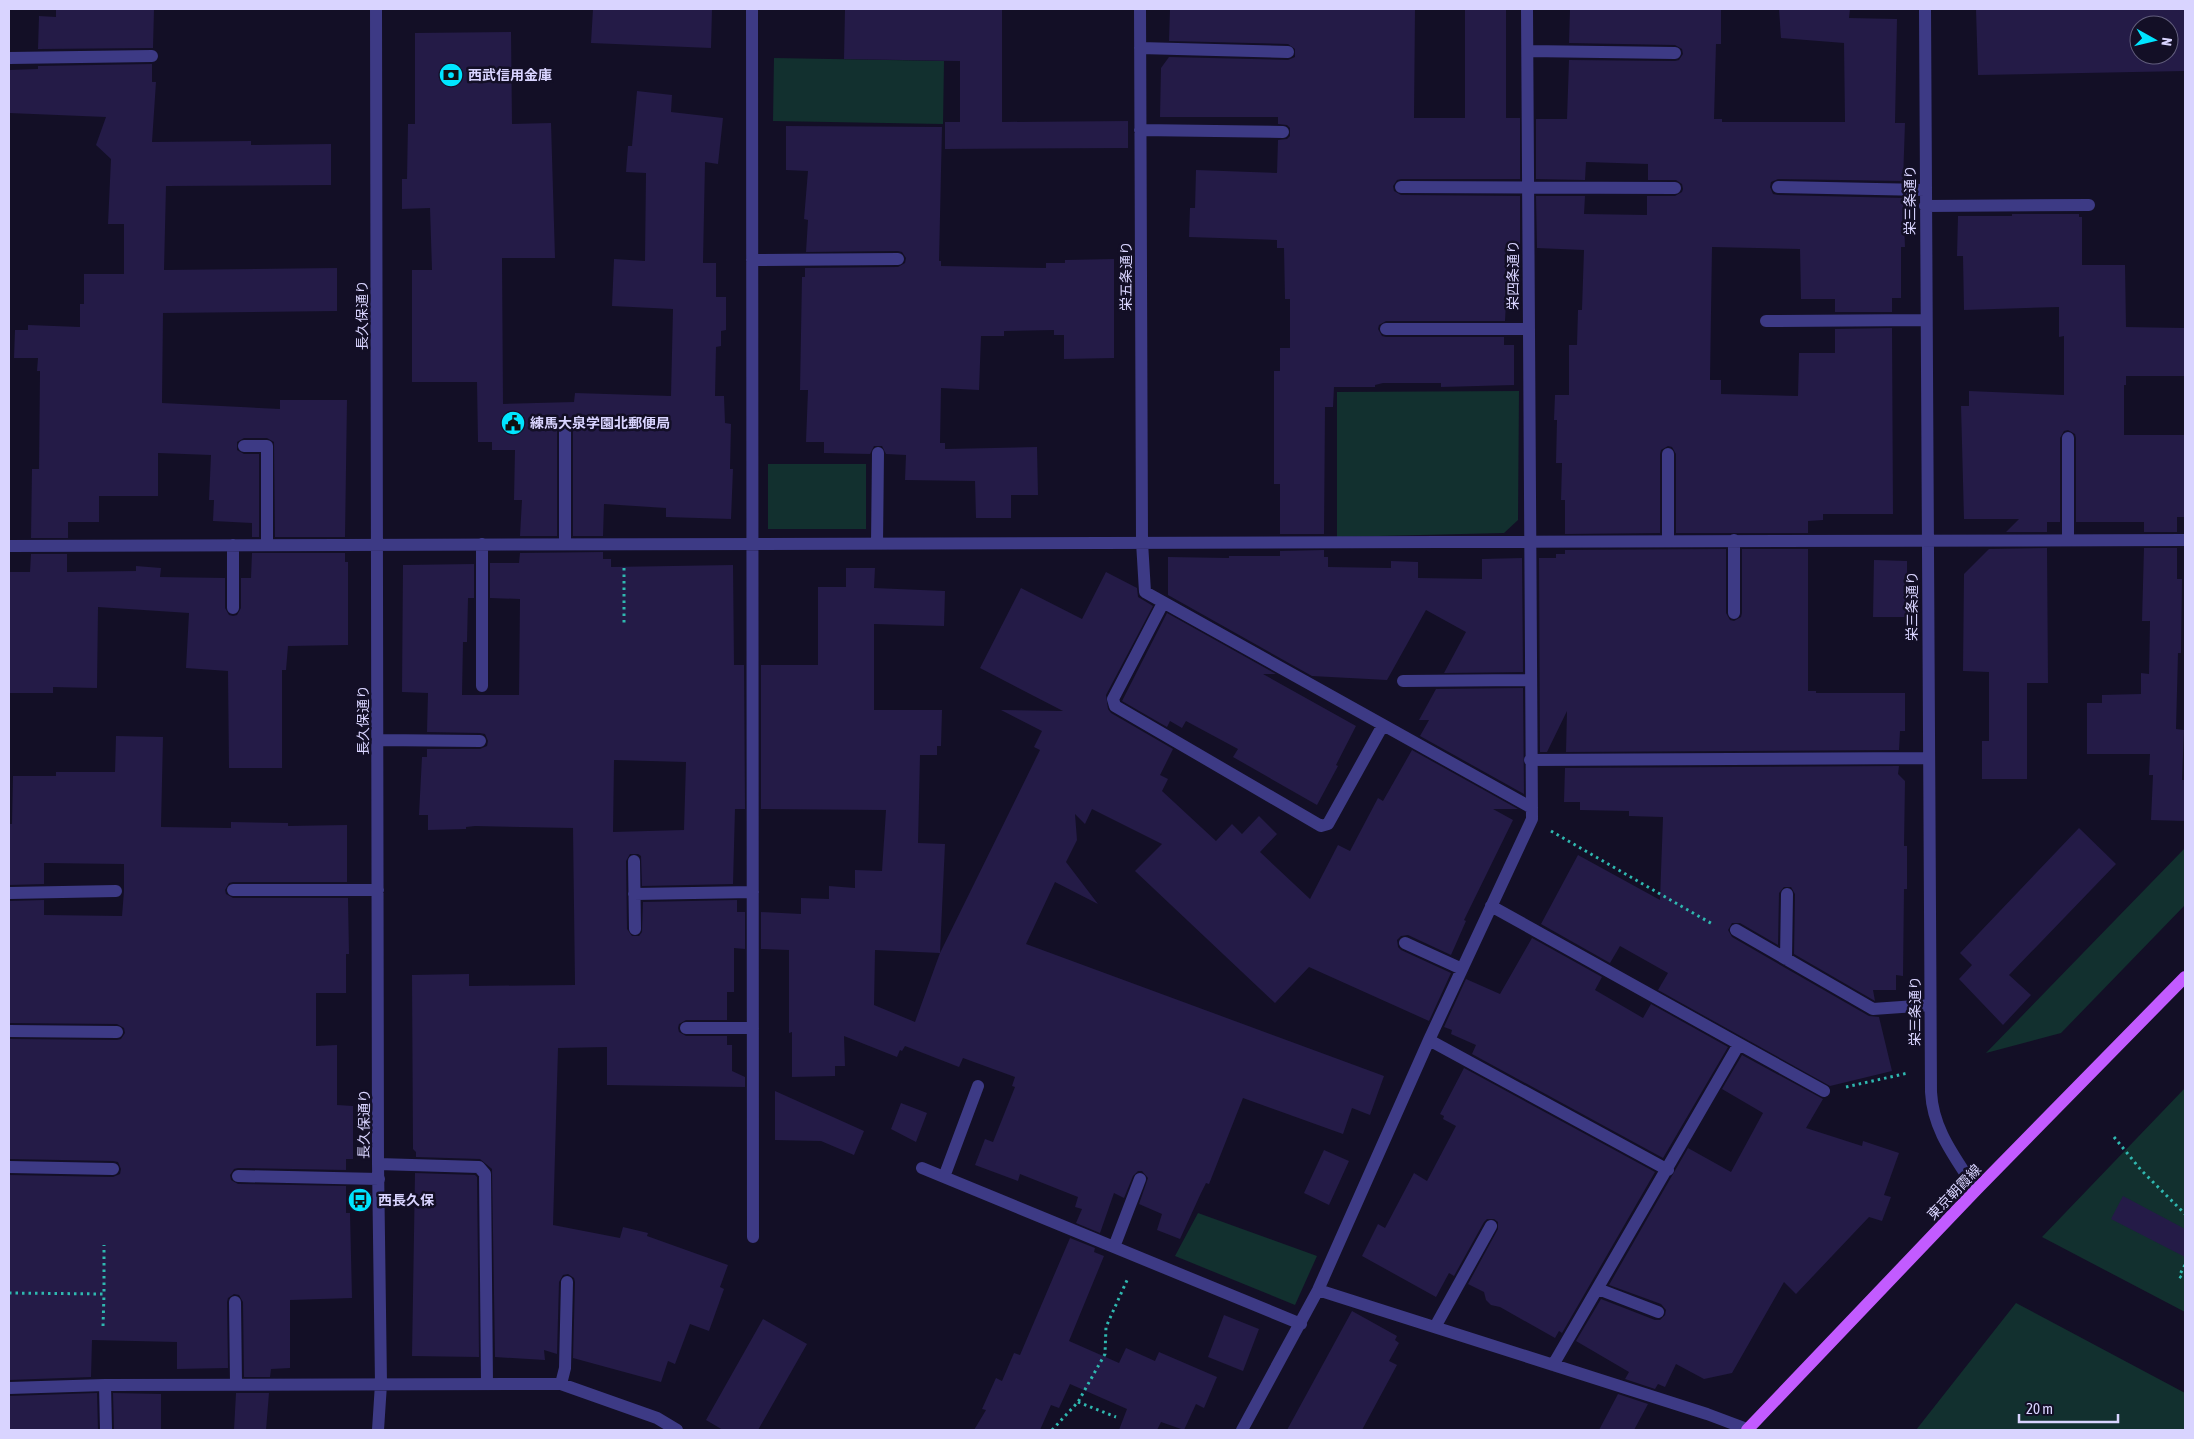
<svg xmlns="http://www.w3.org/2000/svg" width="2194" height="1439" font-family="'Asap Condensed','Noto Sans JP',sans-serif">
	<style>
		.green { fill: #12302f }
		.building { fill: #241b47; fill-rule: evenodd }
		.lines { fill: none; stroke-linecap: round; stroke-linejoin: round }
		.path { stroke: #2fb8b0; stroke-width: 3; stroke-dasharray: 2.5 4; stroke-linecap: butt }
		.minor { stroke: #3d3a85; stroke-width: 12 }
		.major { stroke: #c25bff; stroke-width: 12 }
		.labels { text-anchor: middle; stroke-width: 5; stroke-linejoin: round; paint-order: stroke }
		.poi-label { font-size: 14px; font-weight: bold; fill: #d9d4ff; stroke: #130f26; text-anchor: start }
		.street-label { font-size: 14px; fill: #d9d4ff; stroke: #130f26 }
	</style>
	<rect width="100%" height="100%" fill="#130f26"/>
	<!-- green -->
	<path class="green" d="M774,58l170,3 -1,63 -170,-3z
		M1519,391l-1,129 -14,13 -167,4v-145z
		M768,464h98v65h-98z
		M2184,849l1,56 -124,128 -75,20z
		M2185,1088v224l-143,-75z
		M1198,1213l119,43 -22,49 -120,-49z
		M2016,1303l169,90v37h-269z"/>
	<!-- building -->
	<path class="building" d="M56,9h98l-1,39 -115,1 1,-33 17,1z
		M593,9h119l-1,39 -120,-5z
		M845,9h157v113l126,-1v27l-183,1v-27h15v-61l-116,-2z
		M1170,9h245l-1,109h51v-109h41v109h14v61h-119l-4,1 -4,6 1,5 7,4 119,1v51h-11l-4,74h-119l-7,4 -1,4 4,7 4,1h118v8h10v40l-73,2v-4h-58l-8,2v2h-41l-1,20h-8l-1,127h-44v-50h-6v-113h6v-23h10v-49h-5l-1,-51h-7v-8l-88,-3 1,-29h5l1,-38 81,3 1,-33 9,-1 3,-3v-8l-3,-3 -9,-1v-7h-118l1,-49 8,-11 119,3 7,-3v-8l-7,-5 -119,-3z
		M1570,9h151v35h-5l-2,75h8v3h123l-1,-79 -63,-5 -2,-29h71l-1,9 48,1 -2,104h10l-2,58 -125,-2 -7,3 -1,5 3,7 5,1 125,3 2,49h-4v51h-9v14h-57v-13h-34l-1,-50 -88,-2 -2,133h11v14l77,2 1,-43h36v-24l57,-1 1,186h-70v6l-15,1v12h-132v-79l-4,-7 -4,-1 -7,4 -1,4v79l-95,1v-34h-4l1,-37h-6l1,-43h-3l1,-25h14v-50h8l1,-35h4l2,-60 -47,-2 -1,-52h49l-1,18 63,1v-19h28l7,-4 1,-3 -1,-5 -6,-4h-28v-16l-62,-2 -1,18 -49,-1v-60h31l2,-59 106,1 4,-1 4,-6 -1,-5 -7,-4 -106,-2z
		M1976,9h209v62l-207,4zM2139,25h30v30h-30z
		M511,32l1,92 39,-1 4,135h-53l1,146 71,-2 1,-9 96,3 2,-87 -61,-3 2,-47 31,2 1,-88 -20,-1 2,-26h4l5,-55 35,4 -1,17 52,6 -5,46 -13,-2 -2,101h13v34h10v33l-5,1v15l-5,1 -1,49h9l1,27 6,1 -1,45h3l-2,50 -65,-2v-9l-62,-4 -1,32h-30v-106l-4,-7 -4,-1 -7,4 -1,4v106h-37l2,-36h-8l1,-50h-23v-8h-14l-1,-60h-65v-112h20l-2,-62 -28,1v-30h5l1,-55h7v-91z
		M152,64v18h4l-4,60 99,-1v4l80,-1v41l-165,1 -2,84 173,-2v43l-174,2 -1,88v2l118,6v-9h67l-2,137h-70l-1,-95 -7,-4h-23l-7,4v8l7,4h15v83h-7v-14l-39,-2 1,-21h-5l2,-45 -53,-2v43h-59v26h-31v16h-37l1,-69h7l1,-98h-3l1,-13h-24l1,-28h13v-5l52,2v-23h4v-30h40v-50h-16l3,-65 -15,-14 10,-28 -97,-4v-43l29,-1v-3z
		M786,126l156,1 -3,134h2v5l105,2v-5h19v-3l49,-1v99l-50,1v-24h-10v-5l-50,1v5h-23l-2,54 -38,-2 -1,55h5v6l92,-2 1,48h-27v23h-35l-1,-37 -70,-1 1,-25 -20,-1 -4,-8h-8l-4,8 -46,-1v-11h-18l2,-52h-8l2,-113h3v-9l93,-1 7,-4 1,-5 -4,-6 -4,-1 -92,1 2,-32 -4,-1 4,-48 -22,-1z
		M2012,214h67v3h3v48h43l1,62 59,1v48h-59v9h-2v50h61v82h-8v15h-33v-10h-68v-84l-1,-4 -7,-4 -4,1 -4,7v84h-13v10h-41l13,-13h-55l-3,-113h8v-15l95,4v-59l-5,1v-30l-95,3 -1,-54h-6l1,-40h54z
		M2047,548l1,135h-21v96h-45v-38h7v-69l-26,-1 1,-97 25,-25z
		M2144,548h33v31h5l-1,74h-3l-2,76 8,1 -2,50h3v41l-34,-1 2,-45h-4l1,-21h-63v-51h15v-8l39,-1v-21l8,1 1,-53h-8z
		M1726,549v64l4,7 4,1 7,-4 1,-4v-64h66v142h8v2h89v38h-5l-1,19 -333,2 1,-41 -20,41h-7l-1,-194h17v-4h9v-4z
		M1324,550v7h4v10l63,1v-7l27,1v16l64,1v-20l40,-1 1,114 -79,1 22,-41 -40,-22 -39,70 -75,-4 -144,-81v-38l61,1v-2h51v-5z
		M603,552v7h8v8l122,-2 1,100h10l1,144h-10l-2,75 -91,2 -1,-30 -3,-2h-8l-4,7 1,68 5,7h7l3,-4 1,-30 94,-2v12h8v37l-11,-1v44h-7v28h-41l-7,4 -1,4 1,4 7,4h41v9h5v26l13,6v10l-138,-2v-38l-49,1 -5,177 67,13 3,-11 25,6 -1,3 81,29 -8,22 4,2 -15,42 -19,-7 -15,40 -7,-3 -7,21 -88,-24 2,-76 -1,-4 -6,-4 -5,1 -4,7 -2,72 -13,-4 1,10 -50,-3 -3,-188 -12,-10 -64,-2v-5l-3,-3 -1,-174 57,-1v12l106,-1 -2,-157 -98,-2 -9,1v2l-38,1v-15h-9l3,-58h5v-8h53l7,-3 1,-5 -3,-7 -5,-1 -53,-1 1,-39 -26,-1 1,-127 71,-1v34h-6l-1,44h-4l-1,53h57l1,-96 -30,-1v-35h29l1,-10zM614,760l72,2 -2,68 -71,2z
		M252,553h93v9h3v83l-60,1 -2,24h-4v98h-53l-1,-97 -42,-3 3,-55 -91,-6 -1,81 -44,-1v6h-44v-121h21l1,-18h36v18l69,-1v-5l25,2 -1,9 65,1v30l4,7 4,1 4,-1 4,-7v-30h10z
		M1874,560l33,1v56h-34z
		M846,568h29l-1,20 71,3 -1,35 -70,-2v86h68l-1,36h-4v9h-17l-2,88 27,1 -5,109 100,-203 -6,-3 8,-16 -41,-21 62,1 -83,-43 41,-80 61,31 24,-47 31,16 1,9 15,9 -47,89 2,14 3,4 62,36 -13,26 8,4 -6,12 54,50 16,-17 10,10 17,-18 18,18 -17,18 50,47 28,-54 12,6 28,-53 5,3 29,-51 106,59h-25l20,11 -49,100 2,1 -15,34 -43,-20 -7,1 -4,4 1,7 3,3 50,23 -22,48 -120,-54 -34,36 -140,-132 27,-27 -70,-35 -7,15 -10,-10 2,26 -11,22 32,42 -43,-22 -29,62 358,132 -14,39 -18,-7 -9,26 -100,-36 -34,86 -3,-1 -5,10 -21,46 -23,-9 5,-16 -23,-10 9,-26 -6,-7h-4l-5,5 -9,22 -10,-5 -14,40 -24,-10 6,-14 -7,-2 3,-10 -58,-23 -2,7 -43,-16 10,-26 8,3 22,-55 -3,-1 3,-9 -52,-19 -4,9 -54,-21 -3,5 -2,-1 -3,7 -53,-21 1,30h-10v10l-43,1v-45l-3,1v-83l-28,-1v-37l40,2v-16l28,1v-13l26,2v-18l27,1 4,-61 -125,-1v-144h57v-78h28zM875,950l65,3 -25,69 -41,-17z
		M1167,613l109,61h-13l93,52 -20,39 2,1 -21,39 -84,-48 5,-8 -52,-28 -4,7 -12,-7 -3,6 -45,-26z
		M1523,688l1,106 -104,-58 9,-16h-10l17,-31z
		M116,736l47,1 -2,90 70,1v-6l57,1v3l59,-1v57h-114l-4,1 -4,7 1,4 7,4h115l1,56h-3v39h-30v53l21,-1v60l16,1v53h-7v11l-108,-2 -4,1 -4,6 1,5 7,4 108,2v27h4l2,85 -62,2v68l-19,1 -1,8h-26l-1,-75 -4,-7 -5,-1 -6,4 -1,4 1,66 -51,1v-27l-85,-2 -1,37 -82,3v-205l104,2 7,-3 1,-5 -3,-7 -5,-1 -104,-2v-120l108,1 4,-1 4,-6 -1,-5 -7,-4 -107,-1 -1,-122 35,-1v15l78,1 2,-25v-27l-80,-1v21l-35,1v-61h3l1,-48h43v-4h59z
		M1899,766l-1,8 7,7 -1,65h3v43h-3l-1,87 -7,-1v15h-23l2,11 -81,-47 1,-60 -4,-7h-7l-5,6 -1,52 -38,-22h-8l-4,7 4,7 50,29 87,50 10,1 13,54 -62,15 -172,-96 10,-17 -48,-27 -10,17 -69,-39 37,-69 82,45 3,-83 -34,-1v-5l-49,-1v-8h-16l1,-34z
		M2079,828l37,36 -107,111 22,20 -28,30 -44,-46 13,-14 -12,-12z
		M1532,938l70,39 -7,13 48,28 8,-14 77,43 -65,111 -191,-104 4,-9 -25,-11 1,-4 -8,-3 22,-48 34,15z
		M1742,1055l81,44 -17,29 56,18 1,-5 36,12 -15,42 7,2 -9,24 -13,-4 -73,77 -12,-12 -52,91 -28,6 -28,-15 -11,23 -7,-3 -3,5 -30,-10 4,-7 -53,-31 25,-42 54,21h5l5,-5 1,-5 -5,-6 -52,-19 79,-137 43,24 32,-59 -41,-24z
		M1464,1068l191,104 -93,161 -3,-2 -4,7 -55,-31 -9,-2 -5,-5 -2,-8 -16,-8 30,-55v-7l-4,-3h-7l-3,3 -30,54 -5,-3 -13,24 -74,-41 16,-32 7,4 29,-55 13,8 29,-55 -13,-7 1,-3 -4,-2z
		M775,1091l89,40 -10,24 -33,-14 -46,-1z
		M901,1103l26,10 -11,29 -25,-13z
		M1324,1150l25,11 -20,44 -25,-12z
		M415,1173l60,2 2,2 2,180 -67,-1z
		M2123,1196l62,33v28l-74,-38z
		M1070,1238l25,10 -1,4 10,4 -35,85 50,22 7,-15 29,13 4,-9 58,25 -13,31 -8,-4 -12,26 -23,-8 -4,8h-38l8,-21 -57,-25 -11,24 -8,-3 -11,25h-66l12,-20 -4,-1 14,-31 6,3 12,-28 6,2z
		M1352,1311l45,25 -2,4 4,3 -10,18 8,4 -35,65h-75z
		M1224,1315l35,14 -16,42 -35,-14z
		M763,1319l44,25 -49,86h-35l-17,-10z
		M97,1393l1,37h-89v-34z
		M113,1393l48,1v36l-47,-1z
		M236,1393h33l-3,37h-32z
		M1618,1394l30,10 -14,26h-35z"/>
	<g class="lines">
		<!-- path -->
		<path class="path" d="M624,568v55
			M1551,831l163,94
			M1846,1087l62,-14
			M2114,1137l27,33 44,44
			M2185,1265l-6,11 6,4
			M9,1293l95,1v-49
			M103,1326l1,-32
			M1078,1402l38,15
			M1052,1430l26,-28 27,-48 1,-27 22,-49"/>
		<!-- minor -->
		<path class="minor" d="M376,9l2,1155 3,220 -3,46
			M752,9l1,1228
			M1140,9l2,533 3,50 387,216
			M1925,9l6,1083c2,39 25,66 45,98
			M1140,48l148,4
			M1528,51l147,2
			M9,58l143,-2
			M1140,130l143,2
			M1401,187l274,1
			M1778,187l147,3
			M1925,206l164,-1
			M752,260l146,-1
			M1766,321l160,-1
			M1386,329h143
			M2068,438v102
			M244,446h23v99
			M1668,541v-87
			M482,544v142
			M565,544v-114
			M877,544l1,-91
			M233,545v63
			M9,546l2176,-6
			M1163,603l-50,96 2,7 206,120 7,-2 55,-99
			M1734,613v-73
			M1403,681l127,-1
			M378,740l102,1
			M1530,760l399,-2
			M634,861l1,68
			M233,890h145
			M9,893l107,-2
			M634,894l119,-2
			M1491,906l248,138 -186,321
			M1736,930l137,79 57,-4
			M1405,943l57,26
			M1786,959l1,-65
			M686,1028h67
			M9,1031l108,1
			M1429,1040l239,130
			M1739,1044l85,47
			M378,1164l101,3 6,7 2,210
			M9,1167l104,2
			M922,1168l379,156
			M238,1176l141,3
			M944,1177l34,-91
			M1114,1247l26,-68
			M1598,1289l60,23
			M1318,1290l389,124 40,15
			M235,1302l1,82
			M1435,1327l56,-101
			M561,1384l4,-16 2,-86
			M105,1385l1,45
			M9,1388l96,-3 456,-1 96,34 20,12
			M1242,1430l76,-140 111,-250 103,-221 -5,-810"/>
		<!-- major -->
		<path class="major" d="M1747,1430l229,-240 209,-213"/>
	</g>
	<!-- icons -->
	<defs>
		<g id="bank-disc" transform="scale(1.25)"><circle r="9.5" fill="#00e5ff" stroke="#130f26"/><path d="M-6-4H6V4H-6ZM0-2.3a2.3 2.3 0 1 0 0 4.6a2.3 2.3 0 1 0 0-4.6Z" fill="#111"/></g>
		<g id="civic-disc" transform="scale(1.25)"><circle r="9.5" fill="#00e5ff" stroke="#130f26"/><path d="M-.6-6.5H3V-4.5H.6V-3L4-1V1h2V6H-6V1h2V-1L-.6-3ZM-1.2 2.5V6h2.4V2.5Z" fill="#111"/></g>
		<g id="bus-disc" transform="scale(1.25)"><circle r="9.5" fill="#00e5ff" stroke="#130f26"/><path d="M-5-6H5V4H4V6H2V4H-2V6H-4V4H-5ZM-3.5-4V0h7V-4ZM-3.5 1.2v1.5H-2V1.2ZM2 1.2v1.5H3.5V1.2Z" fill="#111"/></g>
	</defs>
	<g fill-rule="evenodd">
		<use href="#bank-disc" x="451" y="75"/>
		<use href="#civic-disc" x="513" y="423"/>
		<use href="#bus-disc" x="360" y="1200"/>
	</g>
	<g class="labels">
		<!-- poi labels -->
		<g class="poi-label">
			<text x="468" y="80">西武信用金庫</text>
			<text x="530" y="428">練馬大泉学園北郵便局</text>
			<text x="378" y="1205">西長久保</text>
		</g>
		<!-- street labels -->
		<g class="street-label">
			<text transform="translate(1910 200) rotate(-90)" y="5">栄三条通り</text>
			<text transform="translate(1513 275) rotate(-90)" y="5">栄四条通り</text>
			<text transform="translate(1126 276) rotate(-90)" y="5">栄五条通り</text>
			<text transform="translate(362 315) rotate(-90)" y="5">長久保通り</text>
			<text transform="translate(1912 606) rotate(-90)" y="5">栄三条通り</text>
			<text transform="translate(363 720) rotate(-90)" y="5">長久保通り</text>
			<text transform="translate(1915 1011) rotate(-90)" y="5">栄三条通り</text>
			<text transform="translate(364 1124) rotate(-89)" y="5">長久保通り</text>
			<text transform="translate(1954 1192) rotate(-46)" y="5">東京朝霞線</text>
		</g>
	</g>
	<!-- border -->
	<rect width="2194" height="1439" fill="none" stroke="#d9d4ff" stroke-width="20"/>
	<!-- north arrow -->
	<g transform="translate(2154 40) rotate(98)"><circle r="24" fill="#130f26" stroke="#625e7d"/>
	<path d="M0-4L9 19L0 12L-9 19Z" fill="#00e5ff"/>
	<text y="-8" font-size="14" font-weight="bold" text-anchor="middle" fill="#d9d4ff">N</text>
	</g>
	<!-- scale -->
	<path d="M2019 1414v8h99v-8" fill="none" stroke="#d9d4ff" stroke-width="2.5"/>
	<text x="2026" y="1414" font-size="15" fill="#d9d4ff" stroke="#130f26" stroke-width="4" paint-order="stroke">20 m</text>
</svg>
